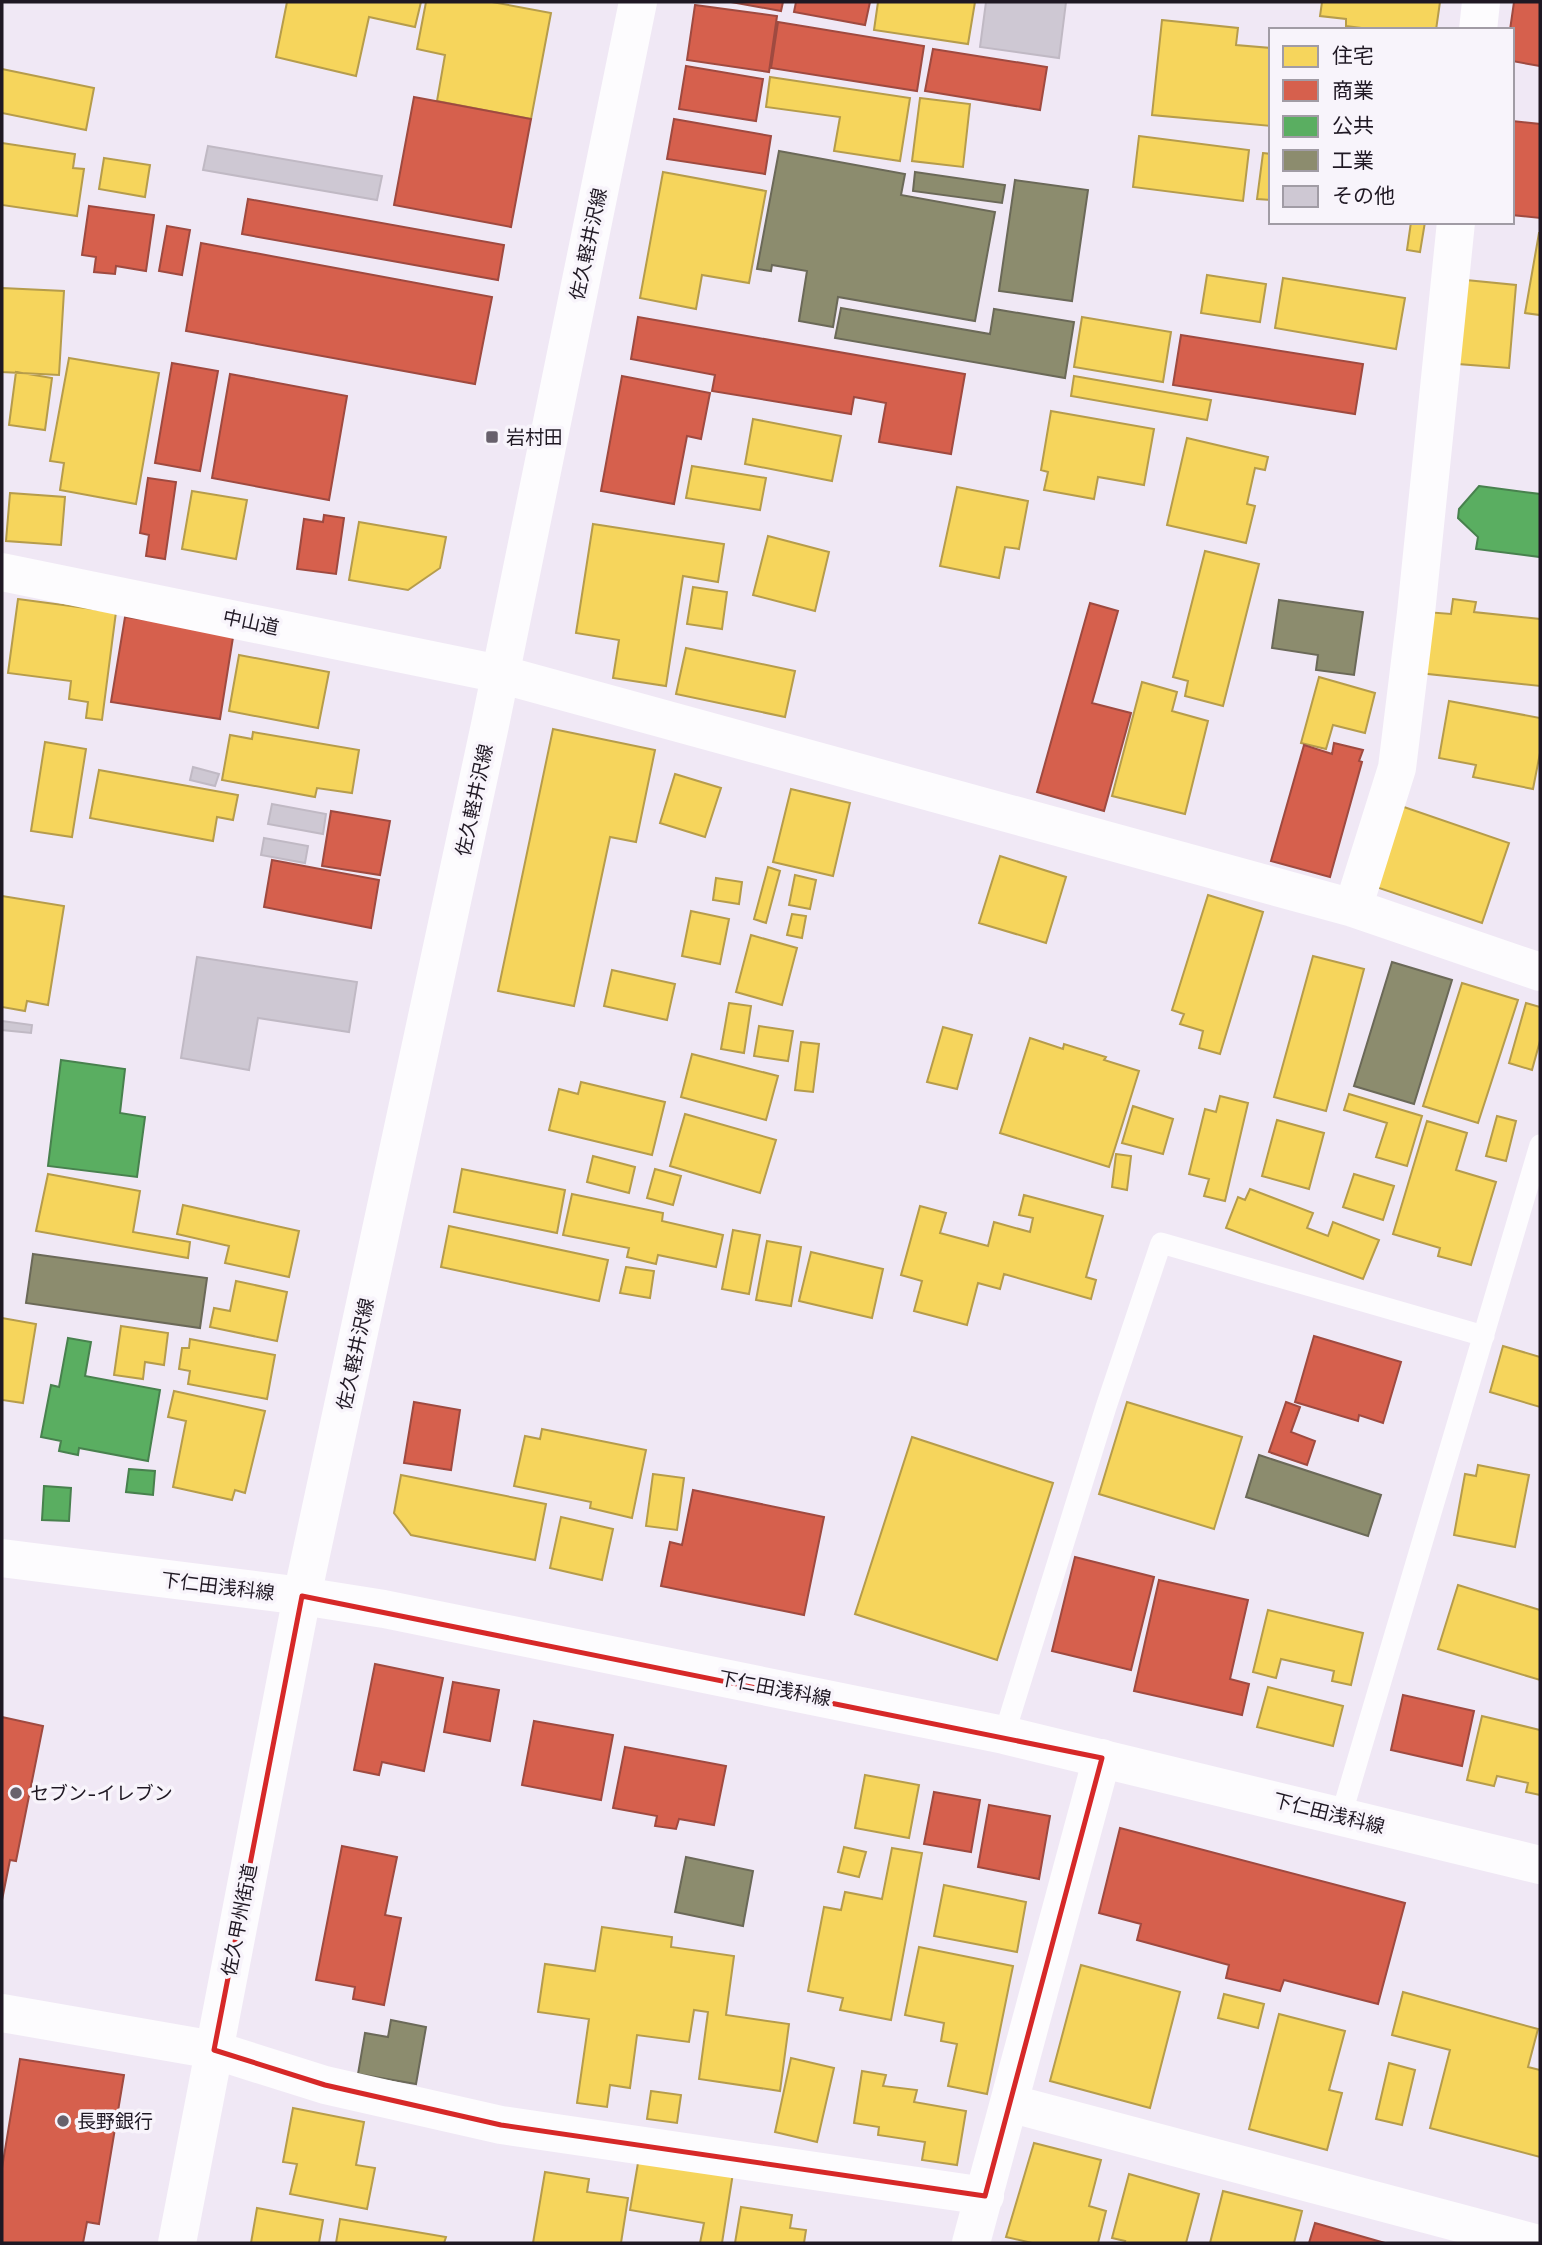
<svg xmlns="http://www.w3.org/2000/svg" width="1542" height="2245" font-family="'Work Sans','Noto Sans JP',sans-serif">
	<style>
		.homes { fill: #f6d55c; stroke: #b69c4b; stroke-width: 2 }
		.shops { fill: #d6604d; stroke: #9f4a40; stroke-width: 2 }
		.public { fill: #5aae61; stroke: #48814e; stroke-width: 2 }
		.industry { fill: #8c8c6e; stroke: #6b6958; stroke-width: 2 }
		.building { fill: #cec8d3; stroke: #c0b9c4; stroke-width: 2 }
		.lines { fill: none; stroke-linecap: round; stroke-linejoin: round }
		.lane { stroke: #fdfcfe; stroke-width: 21 }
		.street { stroke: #fdfcfe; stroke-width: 38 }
		.secondary { stroke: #fdfcfe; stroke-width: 38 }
		.primary { stroke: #fdfcfe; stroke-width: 38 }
		.marked { fill: none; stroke: #d62828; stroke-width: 5; stroke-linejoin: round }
		.poi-dot { fill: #68616c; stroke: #f8f4fb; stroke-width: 2.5 }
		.labels { text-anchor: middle; stroke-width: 7; stroke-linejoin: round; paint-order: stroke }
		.street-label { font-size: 19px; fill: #1f1823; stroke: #f8f4fb }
		.poi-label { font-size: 19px; fill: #1f1823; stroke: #f8f4fb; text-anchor: start }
	</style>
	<rect width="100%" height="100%" fill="#f0e8f5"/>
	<!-- homes -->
	<path class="homes" d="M284,2h137l-6,25 -46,-10 -13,59 -80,-19 11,-55z
		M426,2h66l59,11 -20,106 -94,-18 8,-46 -28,-6z
		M878,2h97l-7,42 -94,-14z
		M1322,2h118l-4,28h-59l-31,-4v-7l-26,-3z
		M1162,20l76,8 -2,17 35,3v78l-119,-11z
		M2,69l92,19 -8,42 -84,-17z
		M770,77l140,21 -10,63 -66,-10 6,-34 -74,-10z
		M920,98l50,6 -7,63 -51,-6z
		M1139,136l110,14 -6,51 -110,-14z
		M2,143l73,11 -2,14 11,1 -7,47 -75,-11z
		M1263,153l8,1v46l-14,-1z
		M104,158l46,7 -5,32 -46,-8z
		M663,172l103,19 -17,92 -47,-8 -6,34 -56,-11z
		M1411,222h14l-5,30 -13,-2z
		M1539,233h1v82l-15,-2z
		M1207,275l59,9 -6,38 -59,-9z
		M1283,278l122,20 -9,51 -121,-21z
		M1466,280l50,5 -7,83 -51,-4z
		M2,288l62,3 -5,84 -57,-3z
		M1082,317l89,15 -8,50 -89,-15z
		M69,358l90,15 -23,131 -76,-14 4,-27 -14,-2z
		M16,372l36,6 -7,52 -36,-5z
		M1074,376l137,24 -4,20 -136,-24z
		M1051,411l103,18 -10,56 -46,-8 -4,22 -50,-9 4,-18 -7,-2z
		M753,419l88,17 -9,45 -87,-17z
		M1187,438l81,19 -3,13 -10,-2 -8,36 8,2 -9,37 -79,-18z
		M692,466l74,12 -6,32 -74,-12z
		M957,487l71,14 -9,48 -14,-2 -6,31 -59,-12z
		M192,491l55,9 -11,59 -54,-10z
		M10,493l55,4 -4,48 -55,-4z
		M359,522l87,15 -6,31 -32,22 -59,-10z
		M593,524l131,20 -6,38 -35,-6 -17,110 -53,-8 6,-38 -43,-7z
		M768,536l61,16 -14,59 -62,-16z
		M1205,551l54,13 -36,142 -38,-10 3,-15 -15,-4z
		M693,587l34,5 -5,37 -35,-5z
		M18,599l98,13 -14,108 -16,-2 2,-16 -19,-3 2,-18 -63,-8z
		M1453,599l23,3 -2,10 66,7v67l-121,-13 7,-61 25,2z
		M686,648l109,23 -10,46 -109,-23z
		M239,655l90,17 -11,56 -89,-17z
		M1319,677l56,16 -10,40 -32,-8 -7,24 -25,-6z
		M1142,682l35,10 -5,19 36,10 -23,93 -73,-18z
		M1449,701l91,17v35l-7,36 -60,-12 3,-12 -37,-7z
		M553,729l102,21 -19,92 -26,-5 -36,169 -76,-15z
		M253,732l106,18 -7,43 -35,-5 -2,9 -93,-17 8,-45 22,4z
		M45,742l41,7 -14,88 -41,-6z
		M99,770l139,25 -5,25 -16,-3 -4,24 -123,-23z
		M675,774l46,14 -16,49 -45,-14z
		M791,789l59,14 -17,73 -60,-14z
		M1401,806l108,37 -27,80 -109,-37z
		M1000,856l66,21 -20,66 -67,-20z
		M768,867l12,4 -14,52 -12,-4z
		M795,875l21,5 -6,29 -21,-4z
		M716,878l26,4 -3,22 -26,-4z
		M1208,895l55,17 -43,142 -21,-6 4,-17 -23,-7 4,-10 -12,-4z
		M2,896l62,10 -16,99 -21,-4 -2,10 -23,-4z
		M691,911l38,8 -9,45 -38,-8z
		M792,914l14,2 -4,22 -15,-3z
		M751,935l46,13 -15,57 -46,-13z
		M1313,956l51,13 -38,142 -52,-14z
		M612,970l63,14 -8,36 -63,-14z
		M1462,983l56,17 -40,123 -55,-17z
		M729,1003l22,3 -7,47 -23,-4z
		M1526,1003l14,4v34l-8,29 -23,-7z
		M759,1026l34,5 -5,30 -34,-5z
		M943,1027l29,8 -15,54 -30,-7z
		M1030,1038l33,11 1,-5 42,13 -2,3 35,11 -30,96 -109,-34z
		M801,1042l18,2 -6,48 -18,-2z
		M692,1054l86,22 -12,44 -85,-23z
		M581,1082l84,20 -13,53 -103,-25 10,-41 19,5z
		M1349,1094l73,22 -15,50 -31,-9 11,-34 -43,-13z
		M1220,1096l28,7 -23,98 -21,-5 5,-17 -20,-5 16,-65 11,3z
		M1133,1106l40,13 -10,35 -41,-11z
		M685,1114l91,26 -16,53 -90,-27z
		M1497,1116l19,5 -10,40 -20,-5z
		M1277,1120l47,13 -15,56 -47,-13z
		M1427,1121l40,12 -11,37 40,12 -25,83 -33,-9 2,-8 -47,-14z
		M1116,1154l15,2 -4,34 -15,-3z
		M593,1156l42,11 -6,26 -42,-11z
		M462,1169l103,21 -8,43 -103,-21z
		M655,1169l26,7 -8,29 -26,-7z
		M48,1174l92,17 -7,41 57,10 -2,16 -152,-27z
		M1354,1174l40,12 -11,34 -40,-13z
		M1250,1189l63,24 -6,15 21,8 5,-14 46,18 -16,39 -137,-51 12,-31 7,3z
		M572,1194l91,19 -1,8 61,14 -7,32 -58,-12 -2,9 -29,-7 2,-9 -66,-13z
		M1024,1195l79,21 -17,61 10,3 -5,19 -87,-25 -4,15 -22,-6 -11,42 -53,-14 8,-30 -21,-6 19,-69 26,7 -6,20 48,13 6,-24 36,10 3,-14 -14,-3z
		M183,1205l116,26 -10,46 -64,-14 4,-17 -52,-12z
		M449,1226l159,34 -9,41 -158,-34z
		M733,1230l27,5 -11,59 -27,-5z
		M767,1241l34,6 -10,59 -35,-6z
		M811,1252l72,17 -11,49 -73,-17z
		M626,1267l28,4 -4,27 -30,-5z
		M236,1281l51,11 -10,49 -67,-14 4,-19 16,3z
		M2,1318l34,6 -13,79 -21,-3z
		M121,1326l47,7 -4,32 -19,-3 -2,17 -29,-4z
		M190,1339l85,16 -8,44 -79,-15 2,-13 -11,-2 3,-21h7z
		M1503,1346l37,11v50l-50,-15z
		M174,1391l91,20 -20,82 -10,-3 -3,10 -59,-13 13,-66 -18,-4z
		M1127,1402l115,35 -28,92 -115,-35z
		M542,1429l104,21 -14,68 -42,-10 1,-6 -77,-16 11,-50 15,3z
		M912,1437l141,46 -56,177 -142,-46z
		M1478,1465l51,10 -14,72 -61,-12 11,-61 11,2z
		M653,1474l31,4 -7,52 -31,-4z
		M401,1475l145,29 -11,56 -124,-25 -17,-22z
		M561,1517l52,12 -11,51 -52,-12z
		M1458,1585l82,25v70l-102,-31z
		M1268,1610l95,23 -12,52 -19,-4 2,-10 -53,-12 -5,19 -23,-6z
		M1268,1687l75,19 -10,40 -76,-19z
		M1482,1716l58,14v65l-14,-3 2,-9 -31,-7 -3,10 -27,-6z
		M865,1775l54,10 -10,53 -54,-10z
		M844,1847l22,5 -7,25 -21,-5z
		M892,1848l30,5 -31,167 -51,-10 3,-12 -35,-7 16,-84 17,3 4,-18 37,7z
		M944,1885l82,17 -9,50 -83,-16z
		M602,1927l70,10 -1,10 63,9 -8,59 63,9 -9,67 -81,-12 9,-67 -14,-2 -5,32 -52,-7 -7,53 -20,-3 -3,22 -30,-4 12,-84 -51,-7 7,-48 50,7z
		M919,1947l94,19 -26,128 -39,-8 9,-42 -16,-3 3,-18 -39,-8z
		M1081,1965l99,27 -30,116 -100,-27z
		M1403,1992l135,37 -10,38 12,3v87l-110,-29 20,-78 -58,-15z
		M1224,1994l40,10 -6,24 -40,-10z
		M1279,2014l66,17 -16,59 13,3 -15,57 -78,-21z
		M791,2058l43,10 -17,74 -42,-10z
		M1389,2063l26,7 -13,55 -26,-6z
		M862,2071l24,4 -3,11 34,4 -3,12 52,9 -9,54 -35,-5 3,-18 -47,-7 1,-8 -25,-4z
		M651,2091l30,4 -4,28 -30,-4z
		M293,2108l71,14 -8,43 19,3 -8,41 -77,-15 7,-30 -14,-2z
		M1034,2143l67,17 -12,46 17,5 -8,32h-66l-26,-6z
		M639,2157l94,16 -11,70h-22l4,-20 -74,-13z
		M545,2172l44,7 -2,13 41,6 -7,45h-88z
		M1129,2174l70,20 -13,49h-62l1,-2 -13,-3z
		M1223,2191l79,20 -8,32h-84z
		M741,2207l51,8 -2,13 16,2 -2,13h-69z
		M257,2208l66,12 -4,23h-68z
		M340,2219l106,18 -2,6h-108z"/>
	<!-- shops -->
	<path class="shops" d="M731,2h52l-2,9z
		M796,2h74l-5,23 -71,-13z
		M1514,2h26v64l-28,-5v-31h-2z
		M695,5l82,11 -8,56 -82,-12z
		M778,22l146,24 -7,45 -146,-23z
		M933,49l114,18 -7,43 -115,-19z
		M686,66l77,13 -7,42 -77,-12z
		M414,97l117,22 -20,108 -117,-22z
		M674,119l97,17 -6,38 -98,-15z
		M1512,121l28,3v94l-28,-3z
		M248,199l256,46 -6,35 -256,-46z
		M89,206l65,9 -8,56 -30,-5 -1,8 -21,-2 2,-15 -14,-2z
		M167,226l23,4 -8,45 -23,-4z
		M201,243l291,54 -17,87 -289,-53z
		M638,317l327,57 -14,80 -72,-12 7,-39 -32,-6 -3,17 -139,-23 3,-16 -84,-16z
		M1181,335l182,29 -8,50 -182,-29z
		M172,363l46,8 -18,100 -45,-8z
		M230,374l117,22 -18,104 -117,-22z
		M622,376l88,17 -9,46 -14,-3 -13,68 -73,-13z
		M148,478l28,4 -11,77 -19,-3 3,-21 -9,-2z
		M324,515l20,3 -8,56 -39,-5 7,-50 19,3z
		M1090,603l28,8 -26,92 39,10 -27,98 -67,-19z
		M125,617l109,14 -14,88 -109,-17z
		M1334,743l29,7 -4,11 3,1 -32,115 -59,-16 33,-116 28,9z
		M331,811l59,10 -10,54 -58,-9z
		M272,860l107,20 -8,48 -107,-21z
		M1314,1336l87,26 -18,61 -24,-8 -1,6 -63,-19z
		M414,1402l46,8 -9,60 -47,-7z
		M1286,1402l14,5 -9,25 24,9 -8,24 -38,-13z
		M693,1490l131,27 -20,98 -143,-29 9,-44 12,3z
		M1075,1557l79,20 -23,93 -79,-19z
		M1159,1580l89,20 -18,79 19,5 -7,31 -108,-24z
		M375,1664l68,14 -19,93 -42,-9 -3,13 -25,-5z
		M453,1682l46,8 -9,51 -46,-9z
		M1403,1695l71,16 -12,55 -71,-16z
		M2,1717l41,9 -27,135 -6,-1 -8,40z
		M534,1721l79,14 -12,65 -79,-15z
		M625,1747l101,19 -12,59 -35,-6 -3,10 -21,-3 2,-10 -44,-8z
		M934,1792l46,8 -9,52 -47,-8z
		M989,1805l61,11 -11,63 -61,-12z
		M1120,1828l285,75 -27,101 -94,-24 -4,11 -54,-13 3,-13 -92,-25 4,-16 -42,-11z
		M342,1846l55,11 -12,58 16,3 -17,87 -31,-6 2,-12 -39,-7z
		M20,2059l104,16 -25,149 -12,-2 -4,21h-81v-75z
		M1315,2223l70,20h-76z"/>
	<!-- public -->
	<path class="public" d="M1479,486l61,8v63l-64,-8 2,-12 -20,-19 1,-9z
		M61,1060l64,9 -5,44 25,4 -8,60 -89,-11z
		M68,1338l23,4 -6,34 75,14 -12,71 -69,-13 -1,7 -19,-4 2,-10 -20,-4 10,-52 8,2z
		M129,1469l26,2 -2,24 -27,-3z
		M44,1486l27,2 -2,33 -27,-1z"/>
	<!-- industry -->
	<path class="industry" d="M779,151l126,23 -4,21 94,17 -20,109 -137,-24 -5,30 -34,-6 8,-50 -35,-6 -1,6 -14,-2z
		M915,172l90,13 -3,18 -89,-12z
		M1015,180l73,10 -16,111 -73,-10z
		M841,308l149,26 4,-25 80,13 -9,56 -230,-40z
		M1279,600l84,12 -9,63 -38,-5 2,-15 -46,-7z
		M1392,962l60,18 -38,124 -60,-18z
		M33,1254l174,24 -7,50 -174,-25z
		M1259,1455l122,40 -13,41 -122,-39z
		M686,1857l67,14 -10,55 -68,-14z
		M391,2020l35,7 -10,57 -58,-10 7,-41 23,4z"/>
	<!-- building -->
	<path class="building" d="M986,2h80l-7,56 -79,-11z
		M208,146l174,30 -5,24 -174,-30z
		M193,767l26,7 -4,12 -25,-6z
		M272,804l54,10 -3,20 -55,-10z
		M264,838l44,8 -3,17 -44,-8z
		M197,957l160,25 -8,50 -91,-14 -9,52 -68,-12z
		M2,1021l30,4 -1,8 -29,-3z"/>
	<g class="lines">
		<!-- lane -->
		<path class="lane" d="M1004,1735l102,-328 55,-164 323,93
			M1341,1816l199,-671"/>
		<!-- street -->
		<path class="street" d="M1478,30l3,-28
			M500,674l853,234 187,64
			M1353,908l44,-140 19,-155 40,-391
			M2,2013l212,37 111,35 176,40 484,71
			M1009,2103l526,140
			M971,2243l131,-485"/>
		<!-- secondary -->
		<path class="secondary" d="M2,572l498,102
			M177,2243l125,-647"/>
		<!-- primary -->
		<path class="primary" d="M2,1558l300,38 82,13 620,126 536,130
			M302,1596l188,-871 148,-723"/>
	</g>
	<!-- marked area -->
	<path class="marked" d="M302,1596l800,162 -117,438 -484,-71 -176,-40 -111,-35z"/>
	<!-- markers -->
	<g class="poi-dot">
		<rect x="485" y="430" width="14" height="14" rx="3.5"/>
		<circle cx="16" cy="1793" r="7"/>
		<circle cx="63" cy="2121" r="7"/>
	</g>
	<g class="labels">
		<!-- street labels -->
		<g class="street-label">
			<text transform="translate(588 244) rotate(-78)" y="7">佐久軽井沢線</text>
			<text transform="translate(251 622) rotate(12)" y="7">中山道</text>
			<text transform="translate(474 800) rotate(-78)" y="7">佐久軽井沢線</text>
			<text transform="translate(355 1354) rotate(-78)" y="7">佐久軽井沢線</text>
			<text transform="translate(218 1586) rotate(7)" y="7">下仁田浅科線</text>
			<text transform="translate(775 1688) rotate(11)" y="7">下仁田浅科線</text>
			<text transform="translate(1329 1813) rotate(14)" y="7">下仁田浅科線</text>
			<text transform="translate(239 1920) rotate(-79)" y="7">佐久甲州街道</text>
		</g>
		<!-- poi labels -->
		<g class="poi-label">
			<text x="506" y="444">岩村田</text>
			<text x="30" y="1800">セブン-イレブン</text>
			<text x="77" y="2128">長野銀行</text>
		</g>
	</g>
	<!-- border -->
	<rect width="1542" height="2245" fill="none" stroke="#1f1823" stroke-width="7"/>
	<!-- legend -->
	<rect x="1269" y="28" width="245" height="196" fill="#f8f4fb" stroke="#a19ca5" stroke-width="2"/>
	<rect x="1283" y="46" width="35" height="21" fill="#f6d55c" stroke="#a19ca5" stroke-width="2"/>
	<text x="1332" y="63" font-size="21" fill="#1f1823">住宅</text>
	<rect x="1283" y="80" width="35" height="21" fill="#d6604d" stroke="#a19ca5" stroke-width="2"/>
	<text x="1332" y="98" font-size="21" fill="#1f1823">商業</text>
	<rect x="1283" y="116" width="35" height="21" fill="#5aae61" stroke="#a19ca5" stroke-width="2"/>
	<text x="1332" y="133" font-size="21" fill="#1f1823">公共</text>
	<rect x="1283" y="150" width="35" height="21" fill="#8c8c6e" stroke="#a19ca5" stroke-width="2"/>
	<text x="1332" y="168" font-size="21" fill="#1f1823">工業</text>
	<rect x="1283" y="186" width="35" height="21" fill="#cec8d3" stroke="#a19ca5" stroke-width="2"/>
	<text x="1332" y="203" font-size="21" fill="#1f1823">その他</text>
</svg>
